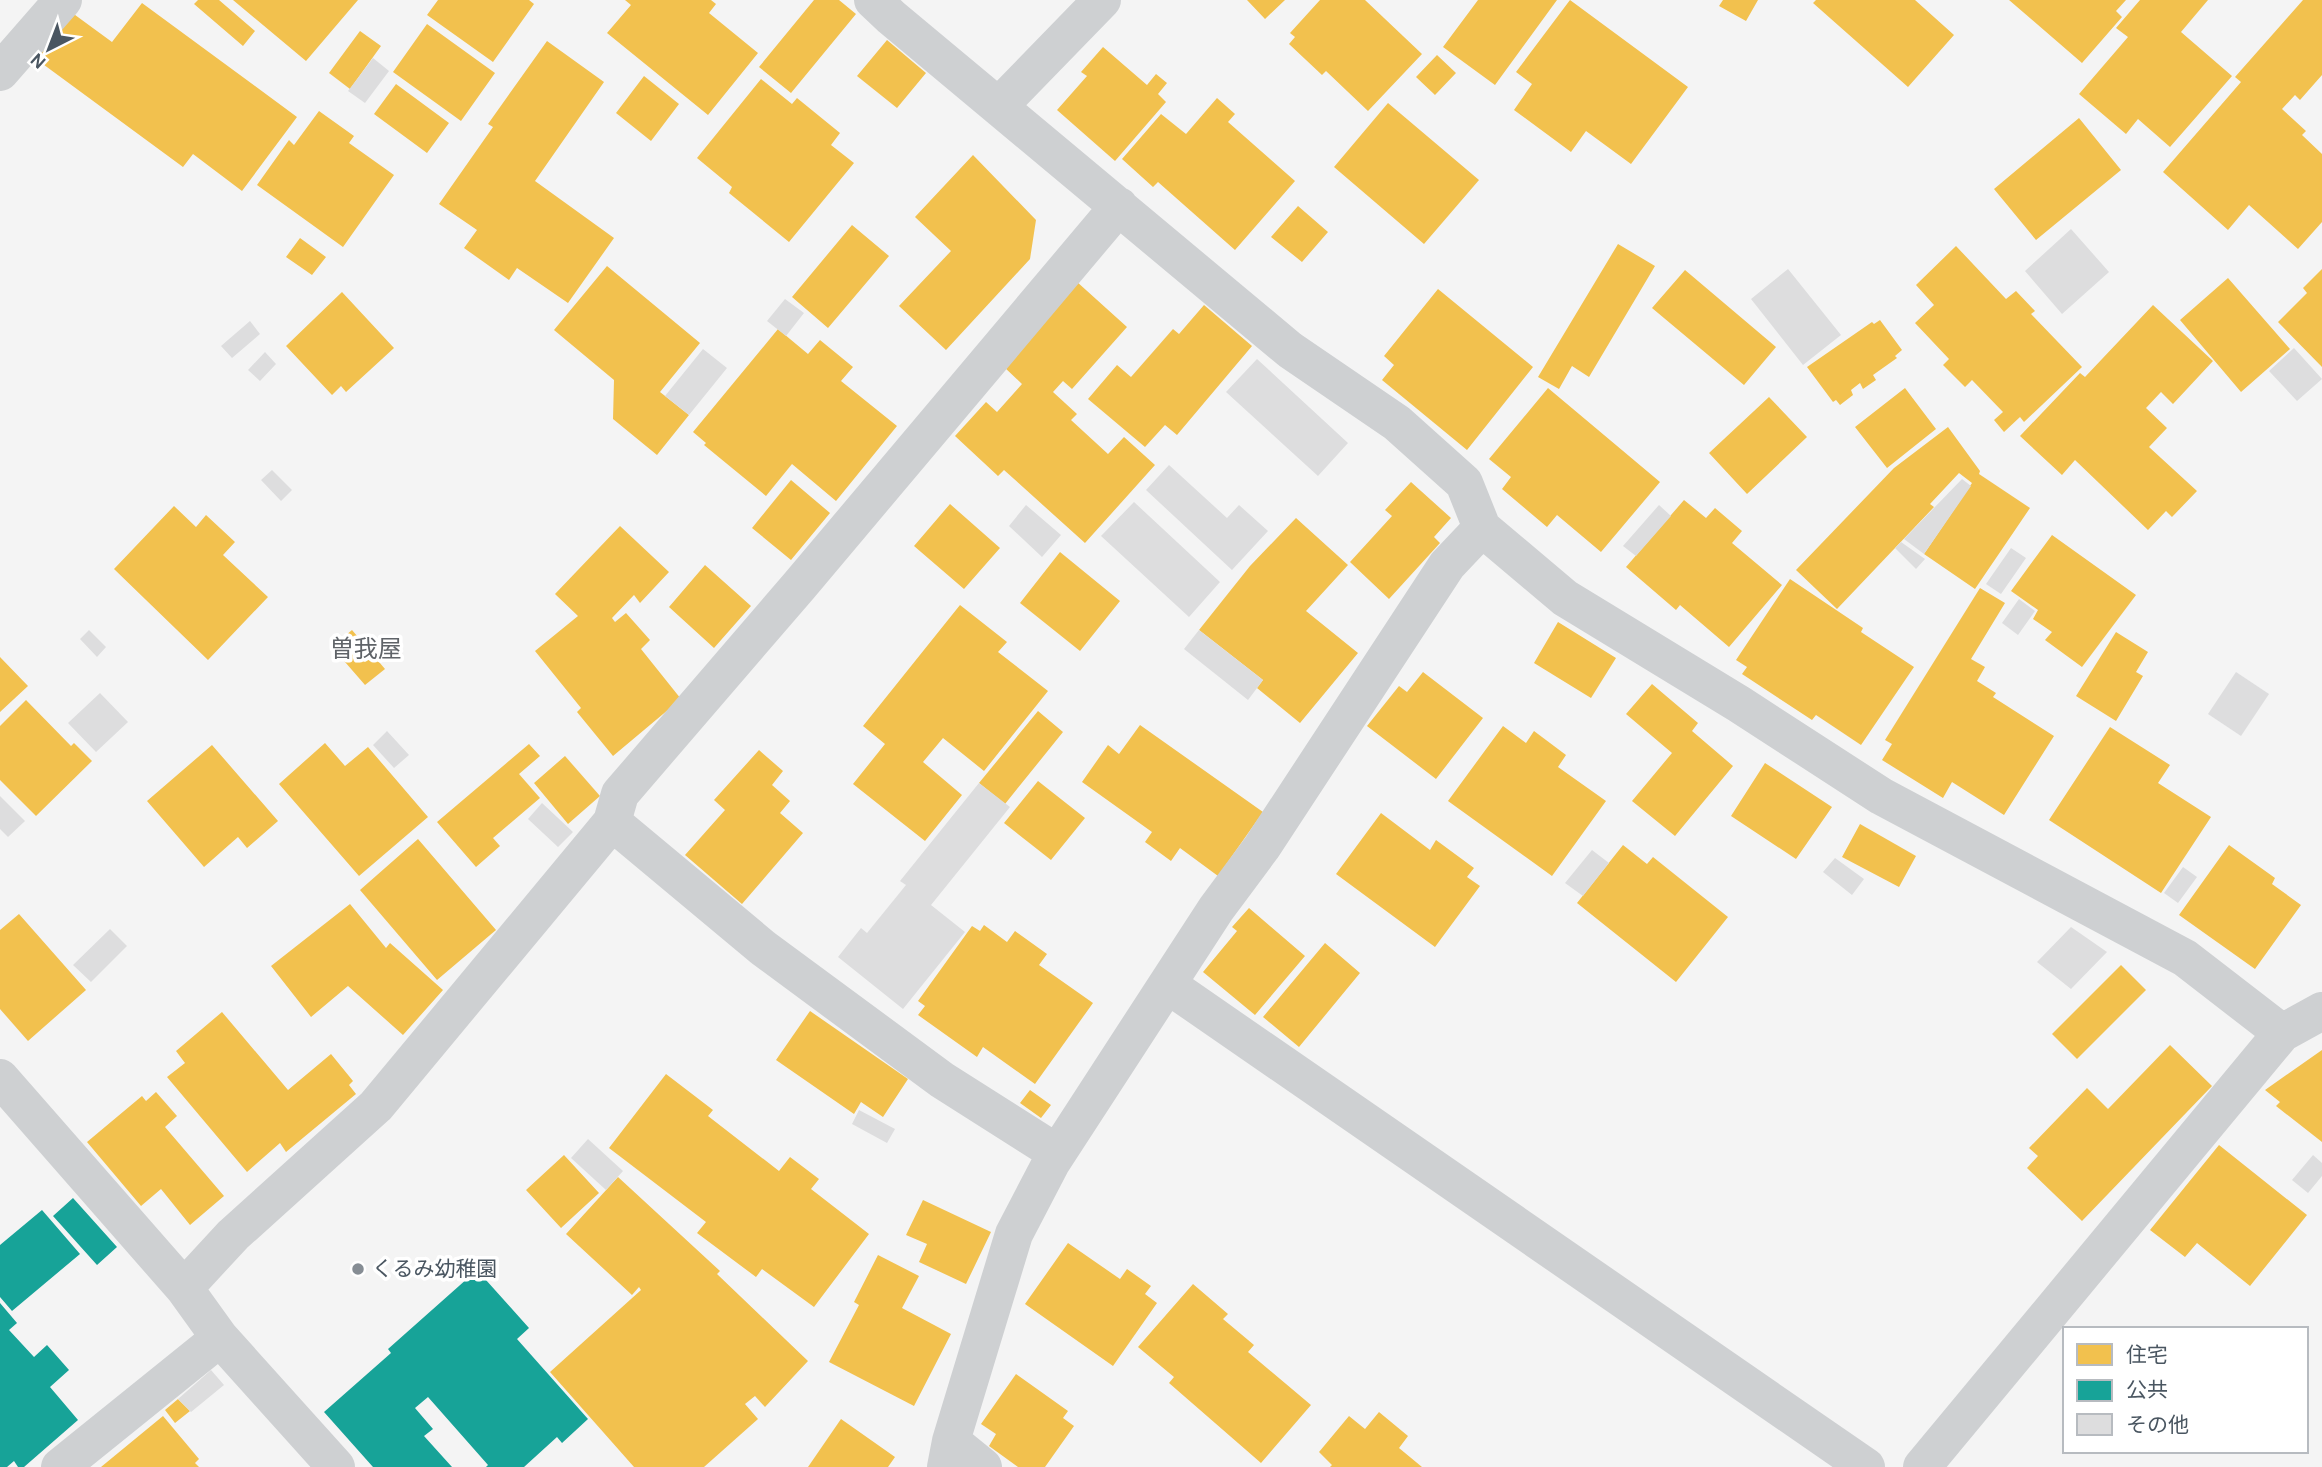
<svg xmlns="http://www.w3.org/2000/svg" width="2322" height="1467" font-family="Karla,'Noto Sans JP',sans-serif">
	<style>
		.homes { fill: #f2c14e }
		.public { fill: #17a398 }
		.building { fill: #ddddde }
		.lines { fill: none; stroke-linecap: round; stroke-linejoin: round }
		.street { stroke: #ced0d2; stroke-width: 38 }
		.poi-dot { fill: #868d94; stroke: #fff; stroke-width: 2.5 }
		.labels { text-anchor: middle; stroke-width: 7; stroke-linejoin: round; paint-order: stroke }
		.poi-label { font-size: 21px; fill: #4a5661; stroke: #fff; text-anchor: start }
		.quarter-label { font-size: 24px; fill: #5f6368; stroke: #fff }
	</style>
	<rect width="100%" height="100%" fill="#f4f4f4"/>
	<!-- homes -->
	<path class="homes" d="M198,0h21l36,31 -12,15 -49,-42z
		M233,0h125l-52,61z
		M438,0h91l5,4 -41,58 -66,-47z
		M625,0h86l5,4 -7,9 49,40 -50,62 -101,-82 24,-28z
		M814,0h25l17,14 -65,79 -32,-26z
		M1247,0h38l-20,19z
		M1320,0h45l57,54 -54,57 -42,-40 -4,4 -33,-31 6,-7 -5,-4z
		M1478,0h79l-62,85 -52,-38z
		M1570,0l118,87 -57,77 -45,-33 -15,21 -57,-42 18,-26 -16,-12z
		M1723,0h35l-12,21 -27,-15z
		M1816,0h99l39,35 -46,52 -95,-84z
		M2009,0h117l-10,11 6,6 -40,46z
		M2140,0h68l-27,32 51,44 -62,71 -32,-28 -12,15 -47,-40 49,-57 -12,-9z
		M2303,0h19v75l-22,25 -5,-5 -13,14 24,22 -4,4 20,19v68l-24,27 -49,-44 -21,25 -65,-58 78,-90 -6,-5z
		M142,3l155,114 -55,74 -49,-37 -10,13 -147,-108 35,-47 41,30z
		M427,24l68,49 -34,48 -68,-49z
		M360,31l21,15 -31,43 -21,-16z
		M887,40l39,33 -29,35 -40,-32z
		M547,41l57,41 -69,99 79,57 -46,65 -51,-35 -8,12 -45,-32 13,-18 -38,-26 54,-77 -5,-3z
		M1103,47l44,38 9,-11 11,9 -9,11 8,8 -51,59 -58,-51 30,-34 -6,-4z
		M1437,55l19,18 -21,22 -19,-18z
		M644,76l35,28 -28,37 -35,-28z
		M761,79l31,25 5,-6 43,35 -9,12 23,18 -65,79 -60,-49 3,-6 -35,-29z
		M396,84l53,39 -22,30 -53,-39z
		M1217,98l18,16 -7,8 67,59 -60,69 -77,-68 -5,5 -31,-28 39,-45 25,20z
		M1388,103l91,77 -55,64 -90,-77z
		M319,111l35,25 -5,7 45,32 -51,72 -86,-62 32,-45 5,5z
		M2079,118l42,52 -85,70 -42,-51z
		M973,155l63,65 -6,39 -84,91 -47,-44 52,-55 -36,-34z
		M1298,206l30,26 -26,30 -31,-25z
		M852,225l37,31 -61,72 -36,-31z
		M300,238l26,19 -14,18 -26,-18z
		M1618,244l37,22 -66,111 -17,-11 -13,23 -21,-12z
		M1956,246l50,53 10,-8 19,20 -4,3 51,53 -58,55 -4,-5 -16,15 -10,-12 9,-8 -31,-32 -7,7 -22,-22 6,-6 -34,-36 19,-18 -18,-20z
		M607,266l93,77 -40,49 29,23 -32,40 -44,-36 1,-39 -60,-50z
		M2322,269v98l-44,-45 29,-29 -4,-5z
		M1685,270l91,77 -32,38 -92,-77z
		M2228,278l62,71 -49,43 -61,-72z
		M1076,281l51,46 -55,62 -9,-8 -10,11 24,22 -6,6 37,34 16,-17 31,28 -70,78 -81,-73 -6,6 -43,-40 31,-34 11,10 25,-28 -19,-18z
		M1438,289l95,78 -66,83 -85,-70 12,-15 -10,-9z
		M342,292l52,56 -48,44 -5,-6 -9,9 -46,-49z
		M1204,305l48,41 -75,89 -12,-10 -20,22 -57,-48 29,-34 14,12 42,-48 6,5z
		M2153,305l60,56 -40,43 -12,-12 -15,16 21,20 -18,19 48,44 -25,26 -6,-6 -18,19 -73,-70 -13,15 -42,-39 60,-63 5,4z
		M1880,320l22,30 -7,6 2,2 -24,17 3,5 -13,9 -3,-6 -9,7 2,5 -13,10 -4,-5 -3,2 -26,-35 65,-45 2,2z
		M778,329l30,25 12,-14 33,27 -12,14 56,45 -61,75 -44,-37 -26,32 -62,-51 2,-2 -13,-11z
		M1548,388l112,94 -59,70 -44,-37 -10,12 -45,-38 9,-12 -22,-18z
		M1905,388l31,41 -49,39 -32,-41z
		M1769,397l38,40 -60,57 -38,-41z
		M1948,427l32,44 -1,3 51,34 -55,81 -51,-35 48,-71 -13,-10 -29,31 4,3 -97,102 -41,-39 98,-102z
		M791,480l39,33 -39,47 -39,-32z
		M1411,482l40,36 -17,19 6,6 -51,56 -39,-37 42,-46 -7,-6z
		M1684,500l22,18 9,-10 27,23 -10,12 50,42 -53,62 -49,-42 -4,5 -50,-43z
		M950,504l50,44 -36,41 -50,-43z
		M174,506l22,21 10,-12 29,27 -12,13 45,42 -60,63 -94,-91z
		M1296,518l52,47 -42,46 52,42 -58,70 -43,-35 6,-8 -64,-50 51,-64z
		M620,526l49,46 -29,31 -6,-8 -22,23 3,4 11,-9 24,27 -9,9 40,50 -68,57 -36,-44 4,-4 -46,-57 43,-35 -23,-22z
		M2052,535l84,60 -54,72 -37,-27 7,-8 -19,-13 5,-9 -27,-19z
		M1060,552l60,49 -40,50 -60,-48z
		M705,565l46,41 -37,42 -45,-41z
		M1790,579l73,49 -2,4 53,35 -53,78 -45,-30 -4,5 -70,-46 5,-7 -11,-7z
		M1980,588l25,15 -34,56 14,8 -8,14 19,12 -3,4 61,39 -50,79 -52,-33 -9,16 -61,-38 10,-16 -7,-4z
		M960,605l47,37 -9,10 50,39 -64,80 -41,-33 -20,24 39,33 -37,46 -72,-57 32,-40 -22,-18z
		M1558,622l58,36 -25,40 -57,-35z
		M352,630l33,39 -20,16 -33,-38z
		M2116,632l32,20 -12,20 7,4 -27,45 -40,-25z
		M0,657l28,29 -28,26z
		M1423,672l60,46 -47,61 -69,-53 32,-40 8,6z
		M1652,684l46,39 -6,8 41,35 -58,70 -43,-35 40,-48 -46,-39z
		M26,700l45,46 3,-3 18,18 -56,55 -36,-36v-54z
		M1038,711l25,21 -58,72 -26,-21z
		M1140,725l123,87 -45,64 -38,-28 -9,13 -26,-19 7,-10 -70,-50 26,-37 11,9z
		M1503,726l23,17 8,-12 32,24 -8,12 48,34 -54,75 -104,-75z
		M2110,727l60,38 -12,18 53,34 -50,76 -112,-73z
		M325,743l20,23 23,-19 60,70 -69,59 -80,-92z
		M529,744l11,12 -21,18 21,24 -47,40 7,8 -24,21 -39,-45z
		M212,745l66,76 -31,27 -9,-11 -34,30 -57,-66z
		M759,750l24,21 -11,14 18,16 -10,12 23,20 -61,71 -57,-49 40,-45 -11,-10z
		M565,756l35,40 -32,28 -34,-41z
		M1765,763l67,44 -36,52 -65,-43z
		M1038,781l47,37 -34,42 -47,-37z
		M1381,813l49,37 6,-10 38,28 -7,9 13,9 -45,61 -99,-73z
		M1860,824l56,32 -17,31 -57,-30z
		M418,839l78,91 -59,50 -77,-90z
		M1623,845l24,19 6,-7 75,60 -52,65 -99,-79z
		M2229,845l46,33 -3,6 29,21 -46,64 -76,-54z
		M350,904l36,44 4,-5 53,47 -40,45 -55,-49 -37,31 -40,-51z
		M1249,908l56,48 -50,59 -52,-43 34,-41 -5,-4z
		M19,914l67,76 -58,51 -28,-32v-79z
		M984,925l23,17 8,-11 32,23 -8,11 54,38 -58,81 -52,-37 -6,10 -59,-42 7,-9 -7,-5 54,-75 8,5z
		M1325,943l35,30 -61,74 -36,-30z
		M2121,965l25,25 -69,69 -25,-25z
		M810,1011l98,68 -25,38 -22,-15 -7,12 -78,-54z
		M222,1012l66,78 43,-36 22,27 -4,4 7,9 -70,58 -6,-9 -33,29 -80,-95 18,-14 -9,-12z
		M2170,1045l42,41 -130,135 -55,-53 11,-12 -9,-8 58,-60 21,21z
		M2322,1050v92l-46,-36 4,-4 -15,-12z
		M666,1074l47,36 -5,6 71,55 11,-14 29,22 -8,10 58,45 -55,73 -52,-38 -6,8 -59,-44 9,-11 -97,-74z
		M1030,1090l21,15 -10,13 -21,-15z
		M156,1092l21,24 -12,11 59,69 -34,29 -29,-36 -20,17 -54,-64 55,-46 4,5z
		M2219,1145l88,70 -57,71 -53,-43 -12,14 -35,-27z
		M564,1155l35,38 -38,35 -35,-38z
		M618,1177l102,94 -3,3 91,87 -43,46 -10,-11 -10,8 13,15 -54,48h-70l-84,-95 91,-82 -2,-3 -7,8 -66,-61z
		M923,1200l68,32 -25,52 -47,-22 8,-18 -21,-9z
		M1068,1243l52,36 7,-10 24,17 -6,8 12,9 -44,63 -88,-62z
		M878,1255l41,21 -17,32 49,26 -37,72 -85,-44 30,-57 -5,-3z
		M1193,1284l35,30 -5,5 31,26 -6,7 63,53 -50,58 -92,-80 5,-6 -36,-30z
		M1016,1374l52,37 -5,7 11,8 -29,41h-27l-29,-21 7,-12 -15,-10z
		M178,1399l12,12 -15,12 -10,-13z
		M1379,1412l29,24 -9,12 23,19h-92l2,-2 -13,-13 30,-36 16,13z
		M163,1416l36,43 -4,4 4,4h-98z
		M841,1419l54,38 -7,10h-80z"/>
	<!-- public -->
	<path class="public" d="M73,1198l44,49 -20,18 -44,-49z
		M42,1210l38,44 -68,57 -12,-14v-52z
		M477,1270l52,58 -12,11 71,80 -26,24 -5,-6 -33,30h-38l2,-2 -60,-68 -13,11 18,21 -9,7 28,31h-79l-49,-55 67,-59 -3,-4z
		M0,1303l17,20 -8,7 25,27 13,-12 22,25 -19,17 28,33 -54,47h-6l-4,-6 -7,6h-7z"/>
	<!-- building -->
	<path class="building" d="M373,58l16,13 -24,32 -17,-12z
		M2071,229l38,43 -47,42 -37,-43z
		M1788,269l53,66 -38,30 -52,-66z
		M785,299l19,14 -18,23 -19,-15z
		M250,321l10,13 -28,24 -11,-12z
		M2294,348l28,31 -25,22 -28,-30z
		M703,349l24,19 -38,47 -24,-19z
		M265,352l11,12 -16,17 -12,-11z
		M1257,359l91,84 -30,33 -92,-84z
		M1169,465l58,53 12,-13 29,26 -36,39 -86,-80z
		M272,470l20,20 -11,11 -20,-21z
		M1962,479l9,7 -47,68 -20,-15z
		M1134,502l86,80 -31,35 -88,-81z
		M1026,505l35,30 -19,22 -33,-31z
		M1659,505l12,11 -35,40 -13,-10z
		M1901,542l24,17 -9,10 -21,-21z
		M2011,548l15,10 -25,36 -15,-10z
		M2019,599l16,12 -17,24 -16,-12z
		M89,630l17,17 -9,10 -17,-18z
		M1199,630l64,50 -15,20 -64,-51z
		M2236,672l33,22 -28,42 -33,-22z
		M100,693l28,29 -32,30 -28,-29z
		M387,731l22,24 -15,13 -21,-23z
		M979,783l31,24 -79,98 34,27 -62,77 -65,-52 23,-29 6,5 39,-48 -6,-4z
		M0,796l25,25 -17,16 -8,-8z
		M542,803l31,29 -15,15 -30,-28z
		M1592,850l17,13 -26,33 -18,-13z
		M1835,858l29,21 -12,16 -29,-23z
		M2183,867l14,10 -19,26 -14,-10z
		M2071,927l36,25 -36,37 -34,-27z
		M110,929l17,17 -36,36 -18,-17z
		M859,1110l36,19 -8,14 -35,-19z
		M588,1139l35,32 -17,19 -35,-32z
		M2313,1155l9,8v13l-14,17 -16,-13z
		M211,1370l13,15 -33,27 -13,-13z"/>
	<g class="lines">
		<!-- street -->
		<path class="street" d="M873,0l18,17 399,333 107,73 67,60 18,45 83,70 174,106 142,92 304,162 97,75
			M0,72l63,-72
			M999,106l103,-106
			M612,822l151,126 179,132 115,73
			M1168,985l698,482
			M0,1078l184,210 36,50 116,129
			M184,1288l49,-53 143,-129 236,-284 8,-28 179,-208 320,-380
			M951,1441l32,26
			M60,1467l160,-129
			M946,1467l5,-26 63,-207 37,-71 165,-254 46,-62 185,-282 35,-37
			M1922,1467l360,-434 40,-22"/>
	</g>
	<!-- markers -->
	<circle class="poi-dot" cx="358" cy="1269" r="7"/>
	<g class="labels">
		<!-- poi labels -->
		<g class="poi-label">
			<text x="372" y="1276">くるみ幼稚園</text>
		</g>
		<!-- quarter labels -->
		<g class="quarter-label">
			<text x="366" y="657">曽我屋</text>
		</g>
	</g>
	<!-- legend -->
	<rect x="2063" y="1327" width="245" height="126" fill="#ffffff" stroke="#b7bbc0" stroke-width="2"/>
	<rect x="2077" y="1344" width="35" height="21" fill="#f2c14e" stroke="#b7bbc0" stroke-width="2"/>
	<text x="2126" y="1362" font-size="21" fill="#4a5661">住宅</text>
	<rect x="2077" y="1380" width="35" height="21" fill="#17a398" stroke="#b7bbc0" stroke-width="2"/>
	<text x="2126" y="1397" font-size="21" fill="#4a5661">公共</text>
	<rect x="2077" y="1414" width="35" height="21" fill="#ddddde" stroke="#b7bbc0" stroke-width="2"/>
	<text x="2126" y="1432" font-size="21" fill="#4a5661">その他</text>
	<!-- north arrow -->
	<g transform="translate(49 49) rotate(222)" stroke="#ffffff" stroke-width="5" paint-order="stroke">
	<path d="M0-5L12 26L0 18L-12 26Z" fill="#4a5661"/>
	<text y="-10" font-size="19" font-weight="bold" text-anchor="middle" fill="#4a5661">N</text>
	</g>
</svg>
